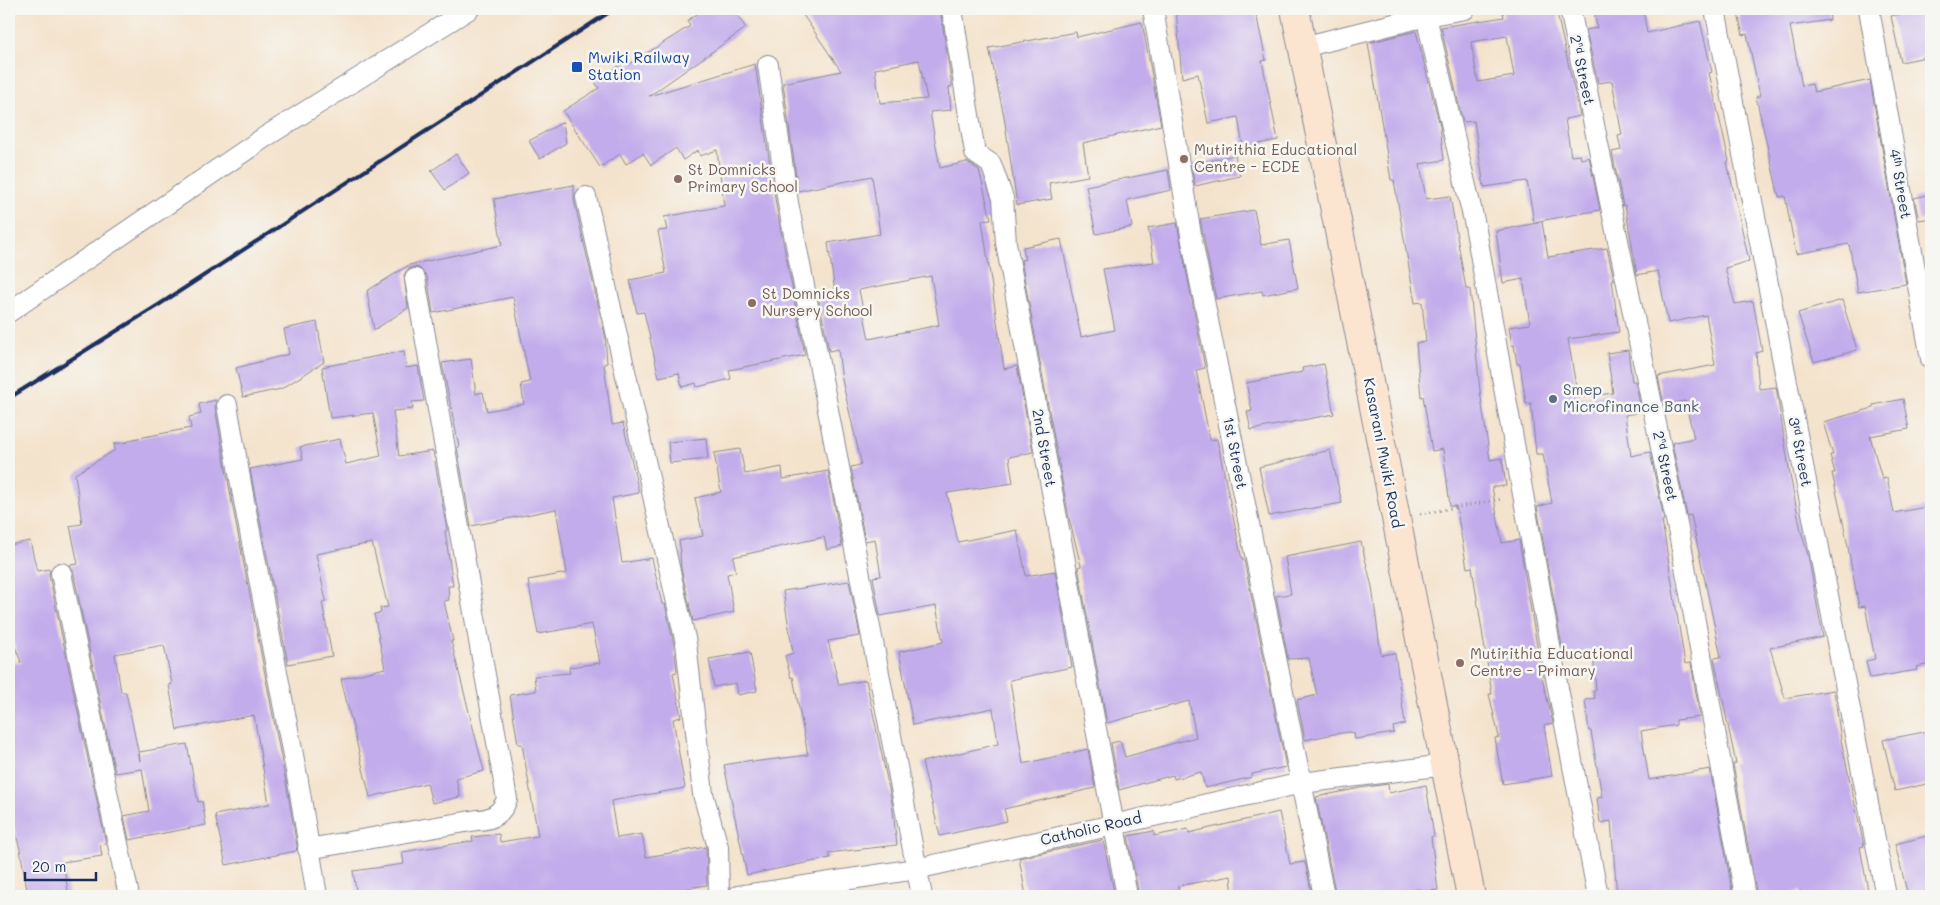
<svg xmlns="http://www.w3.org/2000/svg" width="1940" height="905" font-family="Mali,sans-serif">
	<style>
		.building { fill: #c3aceb; fill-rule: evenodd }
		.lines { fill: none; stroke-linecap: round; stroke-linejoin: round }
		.street-casing { stroke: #888995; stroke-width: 22 }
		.secondary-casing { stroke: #888995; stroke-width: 30 }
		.path { stroke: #888995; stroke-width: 3; stroke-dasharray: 1 4; stroke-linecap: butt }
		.street { stroke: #fff; stroke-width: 20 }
		.secondary { stroke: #fce5d0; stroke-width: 28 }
		.rail { stroke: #1b2f5e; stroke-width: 4 }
		.transit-dot { fill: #1a4fb4; stroke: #f6f6f2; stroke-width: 2 }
		.education-dot { fill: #8d6e63; stroke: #f6f6f2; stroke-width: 2 }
		.service-dot { fill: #5c6f8a; stroke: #f6f6f2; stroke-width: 2 }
		.labels { text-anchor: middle; stroke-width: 5; stroke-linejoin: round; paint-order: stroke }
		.transit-label { font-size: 15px; fill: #164399; stroke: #f6f6f2; text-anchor: start }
		.street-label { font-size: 15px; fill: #1b2f5e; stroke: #f6f6f2 }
		.education-label { font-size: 15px; fill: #785e54; stroke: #f6f6f2; text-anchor: start }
		.service-label { font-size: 15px; fill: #4e5e75; stroke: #f6f6f2; text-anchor: start }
	</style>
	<rect width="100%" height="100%" fill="#f6f6f2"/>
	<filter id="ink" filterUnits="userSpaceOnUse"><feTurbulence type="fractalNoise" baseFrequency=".02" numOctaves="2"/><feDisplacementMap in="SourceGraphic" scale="10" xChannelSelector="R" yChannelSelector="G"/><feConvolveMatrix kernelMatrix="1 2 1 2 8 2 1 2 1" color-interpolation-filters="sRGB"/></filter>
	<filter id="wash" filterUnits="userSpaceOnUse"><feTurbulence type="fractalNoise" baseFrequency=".0096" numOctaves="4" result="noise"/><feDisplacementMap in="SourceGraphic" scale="20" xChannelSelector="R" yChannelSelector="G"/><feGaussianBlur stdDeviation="1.12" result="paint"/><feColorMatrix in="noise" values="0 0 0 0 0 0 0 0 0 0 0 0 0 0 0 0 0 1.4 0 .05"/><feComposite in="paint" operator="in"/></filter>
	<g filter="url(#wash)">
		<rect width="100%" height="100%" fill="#f4e3cc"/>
		<g id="blocks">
			<!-- building -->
			<path class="building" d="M704,9h29l13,19 -97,68 106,-32 21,141 29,150 -76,15 2,9 -34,8 -1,-4 -14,4 -3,-14 -20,4 -15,-65 -7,1 -7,-33 36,-7 -8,-42 9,-1 -3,-13 60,-11 -7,-56 -17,6 -2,-6 -15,10 -7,-12 -25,17 -8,-12 -17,11 -6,-10 -20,13 -37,-56 36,-23 -4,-6 31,-21 2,4 62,-39 -3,-5z
				M799,9h141l12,77 -3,1 2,23 -21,2 10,56 27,-6 12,8 12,49 -9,1 22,149 13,-3 16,86 -24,5 4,26 -66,10 11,49 59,-12 9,46 29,-5 17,96 -62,13 13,84 65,-15 7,39 -91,21 3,12 -67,15 -18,-74 76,-18 -5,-36 -80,17 -14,-73 44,-10 -7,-36 -56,10 -7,-39 8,-1 -6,-37 -10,2 -14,-74 9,-2 1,-3 -19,-82 -4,-31 -9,2 -11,-56 17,-3 -7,-49 52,-9 -8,-58 -74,15 -15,-108 58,-12zM919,60l8,39 -47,4 -5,-34zM931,276l8,49 -70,14 -10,-49z
				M1176,9h79l11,51 -4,1 16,79 -35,7 -5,-30 -30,6 -10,-49 -16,4z
				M1502,9h54l24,107 -15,3 6,37 9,-1 1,4 8,-2 11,53 -66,12 -7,-41 -43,6 -10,-66 -11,1 -22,-95 63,-10zM1507,36l7,40 -36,6 -7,-40z
				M1594,9h49l4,24 53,-12 12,51 -3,1 20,88 -2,1 22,99 -24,7 10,36 18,-3 9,50 -6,2 3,36 17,-2 14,88 11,56 7,24 15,82 -53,11 15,50 49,-8 7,50 23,106 -4,1 9,49h-67l-1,-5 -22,5h-22l-24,-132h3l-22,-106 7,-1 -30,-142 -4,1 -15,-73 22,-5 -9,-37 -21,4 -6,-29 57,-11 -9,-50 -38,8 -10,-52 -21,4 -12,-70 -2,1 -11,-54 9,-2 -3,-14 4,-1 -10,-54 -14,2 -12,-53 11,-2z
				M1737,9h92l1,11 -40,6 12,60 10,-2 2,8 56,-12 36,204 -48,8 -9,-48 -53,10 -11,-58 -6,1 -23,-100 4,-1 -13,-62 -4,1z
				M1926,9h5v47l-30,6 -10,-46z
				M1142,22l19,103 -78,18 5,33 -39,7 3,16 -35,6 -13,-89 -15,-68 87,-16 1,5z
				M1416,31l24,95 4,34 -24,4 6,35 24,-3 16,93h4l10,102 10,69 12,-2 4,28 -14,1 10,56 17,-3 24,141 10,42 -9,2 8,51 -49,8 -8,-46 4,-1 -10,-43h3l-20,-127 -5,1 -11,-62h-6l-7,-57 -11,2 -9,-55 -2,1 -5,-54 10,-1 -4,-40 -7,1 -21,-123h-3l-6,-37 -17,-100z
				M563,122l3,21 -26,16 -11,-18z
				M456,154l13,19 -24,17 -14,-19z
				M1235,155l5,21 -45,10 -4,-21z
				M1168,170l3,20 -44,10 5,27 -36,7 -10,-48z
				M574,185v15l31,135 2,28 -3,1 8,61 11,-2 16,70 -27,5 10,65 30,-5 10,46h3l9,41 3,27 -4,1 8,44 -8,2 12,69 -74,13 6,37 25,-4 4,23 60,-10 1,38 -70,11h-280l-4,-25 51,-7 -2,-12 71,-11 -1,-4 27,-3 1,8 38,-6 -16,-92h-4l-8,-49 26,-4 -2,-15 36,-3 -1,-6 31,-4 -8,-39 -54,10 -10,-54 39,-7 -11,-64 -85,17 -14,-79h2l-17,-84 29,-4 5,35 7,-2 4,19 37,-7 -3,-20 9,-2 -17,-85 -80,16 -6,-37 -8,-8 -7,-1 -5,3 -3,5 4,33 -34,22 -7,-39 42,-26 93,-20 -8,-46z
				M1931,194v24l-12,2 -5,-22z
				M1254,210l7,35 28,-5 9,48 -35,7 -1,-4 -46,8 -16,-80z
				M1542,222l6,35 59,-9 7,32h-2l7,52 -51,7 10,59 35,-5 -6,-40 21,-3 4,31h3l6,28 -6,1 1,3 -11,2 6,41 19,-4 14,68 -2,1 23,143 6,-1 9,54 -24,3v5l-35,6 8,49 61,-11 23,127h-116l-6,-75 -11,2 -3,-25 5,-1 -11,-66h-2l-4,-31 10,-2 -2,-7h3l-3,-37 -29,3 -27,-150 15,-4 -9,-49h-7l-5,-51 -5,1 -6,-40h-3l-3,-19 -2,1 -3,-19 21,-3 -7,-45 -20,4 -7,-52z
				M1177,223l28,145 -9,2 14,70 7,-1 25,121h2l42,207 -34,7v3l-47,11 -4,-16 -27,7 -1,-4 -54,15 -8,-47 9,-2 5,16 71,-20 -7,-36 -82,22 -29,-156 3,-1 -12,-48 -48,-258 4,-1 -2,-12 38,-8 20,98 34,-7 -12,-61 51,-7 -6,-34z
				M1842,300l15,50 -43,12 -16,-49z
				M317,322l7,40 -43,27 -38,8 -7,-29 53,-14 -5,-25z
				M404,351l2,17 12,-2 6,35 -12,1 1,7 -20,2 6,45 34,-5 14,79 -2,1 8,55h-5l1,14 -5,1 9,40h-2l33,130 -28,7 4,19 -28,6 -5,-20 -57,14 -29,-118 44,-11 -11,-54 7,-1 -1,-5 8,-1 -16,-64 -56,11 10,47 -4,1 10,54 -44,8 -38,-195 53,-10 -3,-12 40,-8 6,25 35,-8 -8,-43 -43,5 -8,-51z
				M1324,364l10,50 -83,16 -4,-18 5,-1 -6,-28 57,-11 -1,-4z
				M1903,399l6,30 -39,7 12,43 5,-1 7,35 37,-7v158l-15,3 1,3 -47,8 -4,-17 9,-2 -10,-53 -6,1 -14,-76 -13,-58h3l-5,-18h3l-10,-33 50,-14v-3z
				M216,400l-1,7 17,96 54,280 11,63 -1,5 -70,14 -11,-50 54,-11 -15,-89 -77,15 -8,-45 3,-1 -8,-39 -49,9 6,38h5l14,69 -1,-9 48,-8 11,58 4,-1 4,24 -77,15 -5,-24 25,-5 -7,-42 -27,4 -42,-202 -3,-6 8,-1 -8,-38 12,-2 -7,-50 40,-24 -1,-6 13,-2 6,-3 58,-11 -2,-11 12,-3 -2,-10z
				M706,438l2,21 -38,4 -2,-21z
				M740,449l5,25 37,-7 1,12 45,-8 14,75 -15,4 -3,-13 -91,20 3,15 -9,2 7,38 -41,9 -12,-53 -1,-15 1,-1 -2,-11 24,-5 -8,-38 26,-6 -7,-39z
				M1330,450l12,53 -73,13 -10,-49z
				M30,541l7,30 13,-2 -1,6 57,269 -6,1 2,11 -39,6 6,34h-41l-8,-47 -11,-41v-144l12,-2 -12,-31v-86z
				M1361,542l11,45 9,68 14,-2 10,71 -12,3 1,6 -39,6 -1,-6 -4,-1 -16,2 -29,6 -8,-40 20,-5 -8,-37 -21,1 -12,-63 15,-2 -6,-37z
				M849,581l11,55 -32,5 11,44 27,-5 26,123 5,42 -69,8 2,5 -83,17 -23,-110 28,-5v2l56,-7 -15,-78 -2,1 -6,-22 8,-3 -10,-62z
				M750,652l7,39 -19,4 -2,-12 -22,4 -5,-28z
				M1929,731l2,9v43l-36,8 -12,-51z
				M1388,784l1,9 37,-8 8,51 -3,1 7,53 -18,2 -1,-3 -33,7h-50l-20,-99 44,-9z
				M1279,812l11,52 15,-2 7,34h-79l-2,-20 -53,10 1,10h-40l-11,-60 26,-5v5l34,-7 1,4z
				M1931,835v61h-23l-13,-52z
				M1103,840l12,56h-89l-7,-38z"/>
		</g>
	</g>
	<g filter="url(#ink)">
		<use href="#blocks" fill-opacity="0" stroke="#888995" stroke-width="1"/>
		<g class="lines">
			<!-- street casing -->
			<g class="street-casing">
				<path id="street" d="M952,9l23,144 16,11 12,34 3,45 121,653
					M1153,9l39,232 132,655
					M1570,9l110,530 65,357
					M1715,9l171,887
					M1869,9l62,350
					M1426,16l49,209 77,432 46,239
					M1303,47l123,-31 39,-7
					M768,65l20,138 134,693
					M586,197l100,446 17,151 15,53 1,49
					M9,312l256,-175 204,-128
					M227,405l17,96 54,280 19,115
					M61,573l68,323
					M308,849l169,-29c15,0 25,-7 30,-21l-92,-520
					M738,896l178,-27 386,-86 143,-18"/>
			</g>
			<!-- secondary casing -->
			<g class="secondary-casing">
				<path id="secondary" d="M1295,9l176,887"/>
			</g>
			<!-- path -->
			<path class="path" d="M1420,514l83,-15"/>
			<!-- street -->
			<use href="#street" class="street"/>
			<!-- secondary -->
			<use href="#secondary" class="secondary"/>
			<!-- rail -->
			<path class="rail" d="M9,398l151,-94 454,-295"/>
		</g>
	</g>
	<!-- markers -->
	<rect class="transit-dot" x="571" y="61" width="12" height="12" rx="2.5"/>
	<g class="education-dot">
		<circle cx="1184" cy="159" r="5"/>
		<circle cx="678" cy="179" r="5"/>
		<circle cx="752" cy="303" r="5"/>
		<circle cx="1460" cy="663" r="5"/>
	</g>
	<circle class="service-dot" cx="1553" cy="399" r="5"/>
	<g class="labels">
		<!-- transit labels -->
		<g class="transit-label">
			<text x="588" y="63">Mwiki Railway<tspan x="588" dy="17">Station</tspan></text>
		</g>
		<!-- street labels -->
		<g class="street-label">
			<text transform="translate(1582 70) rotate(78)" y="5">2ⁿᵈ Street</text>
			<text transform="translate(1900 184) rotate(80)" y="5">4ᵗʰ Street</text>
			<text transform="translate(1044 448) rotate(80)" y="5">2nd Street</text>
			<text transform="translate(1800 452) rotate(79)" y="5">3ʳᵈ Street</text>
			<text transform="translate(1235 453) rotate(79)" y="5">1st Street</text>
			<text transform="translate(1383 453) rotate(79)" y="5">Kasarani Mwiki Road</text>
			<text transform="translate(1665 466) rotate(78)" y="5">2ⁿᵈ Street</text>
			<text transform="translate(1091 829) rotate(-13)" y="5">Catholic Road</text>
		</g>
		<!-- education labels -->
		<g class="education-label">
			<text x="1194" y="155">Mutirithia Educational<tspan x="1194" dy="17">Centre - ECDE</tspan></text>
			<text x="688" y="175">St Domnicks<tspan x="688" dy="17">Primary School</tspan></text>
			<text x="762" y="299">St Domnicks<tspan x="762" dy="17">Nursery School</tspan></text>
			<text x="1470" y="659">Mutirithia Educational<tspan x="1470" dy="17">Centre - Primary</tspan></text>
		</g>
		<!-- service labels -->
		<g class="service-label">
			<text x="1563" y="395">Smep<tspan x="1563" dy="17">Microfinance Bank</tspan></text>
		</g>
	</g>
	<!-- margin -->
	<rect width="1940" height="905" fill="none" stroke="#f6f6f2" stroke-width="30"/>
	<!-- scale -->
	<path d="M25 872v8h71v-8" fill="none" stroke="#1b2f5e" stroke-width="2.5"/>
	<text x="32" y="872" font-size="15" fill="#1b2f5e" stroke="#f6f6f2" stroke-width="4" paint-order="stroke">20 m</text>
</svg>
